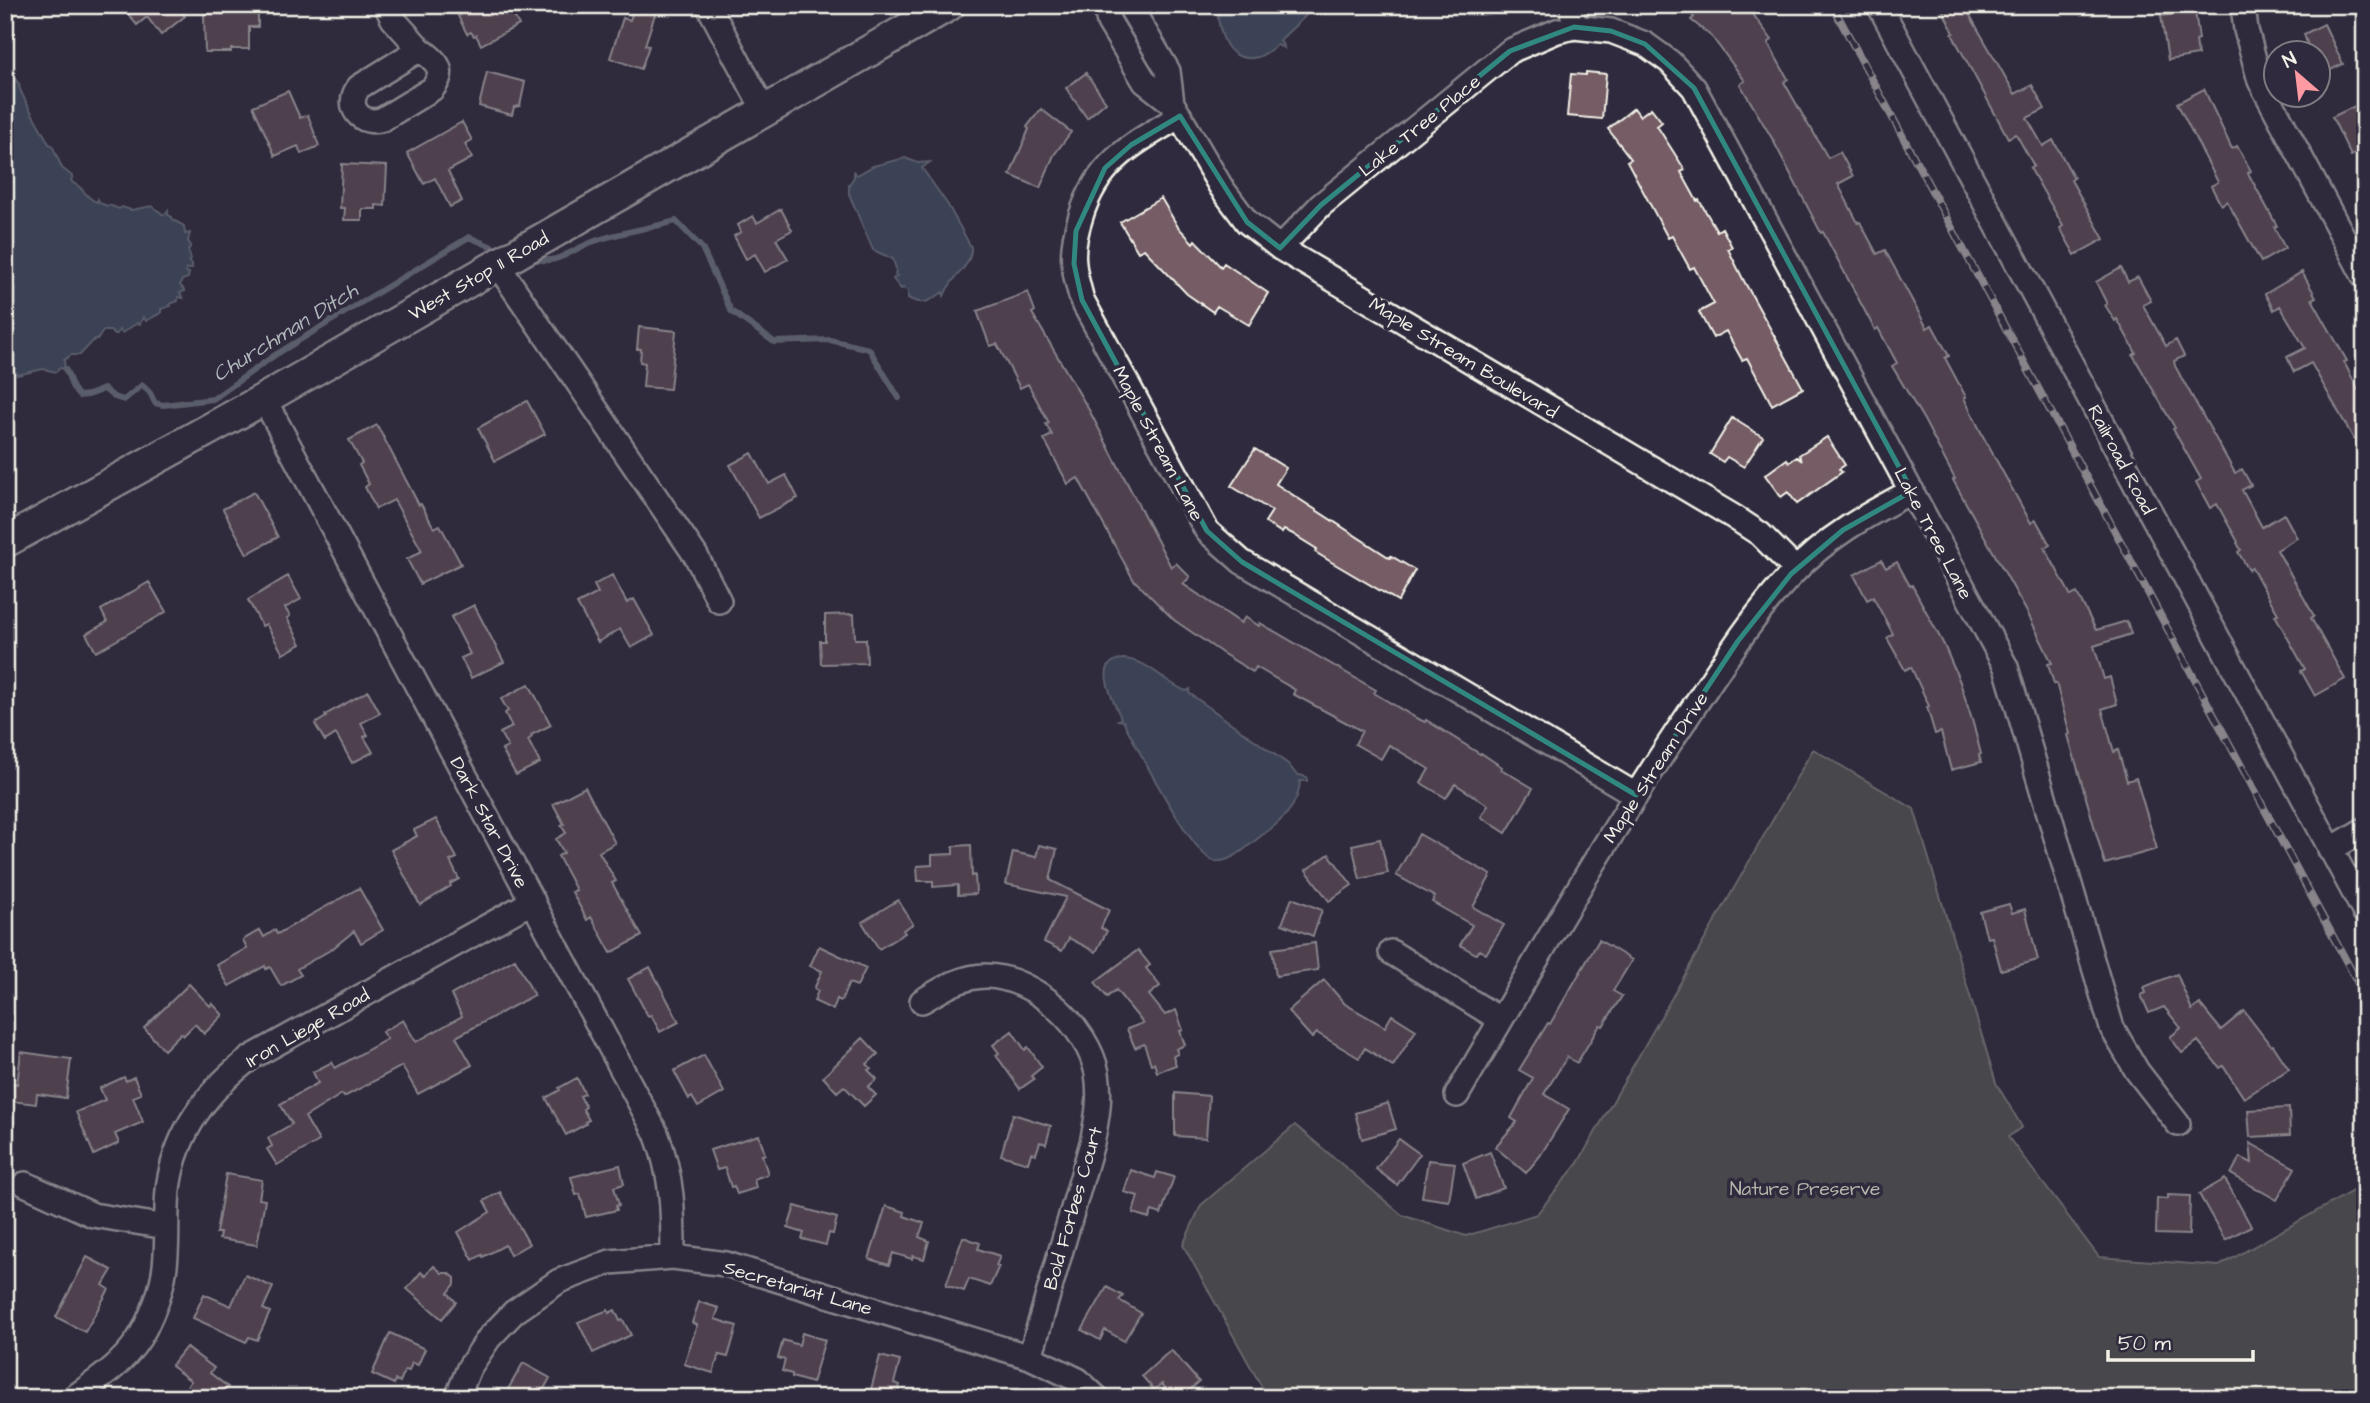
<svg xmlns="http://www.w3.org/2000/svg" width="2370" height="1403" font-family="'Architects Daughter',sans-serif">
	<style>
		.green { fill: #666b5d; stroke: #adaea2; stroke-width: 2 }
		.water { fill: #4a6174; stroke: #8e9ba2; stroke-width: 2 }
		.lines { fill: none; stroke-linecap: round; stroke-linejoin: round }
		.stream { stroke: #8e9ba2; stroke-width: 6 }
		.building { fill: #745c65; stroke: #f4f1e8; stroke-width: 2 }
		.minor-casing { stroke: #f4f1e8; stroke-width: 28 }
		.major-casing { stroke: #f4f1e8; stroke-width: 35 }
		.minor { stroke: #2f2a3d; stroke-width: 23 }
		.major { stroke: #2f2a3d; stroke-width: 30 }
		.rail-casing { stroke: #f4f1e8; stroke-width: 8 }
		.rail { stroke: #2f2a3d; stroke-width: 5; stroke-dasharray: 16; stroke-linecap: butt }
		.marked { fill: none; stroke: #318880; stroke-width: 5; stroke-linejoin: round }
		.labels { text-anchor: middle; stroke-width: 7; stroke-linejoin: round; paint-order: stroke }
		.street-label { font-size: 19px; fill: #f4f1e8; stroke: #2f2a3d }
		.park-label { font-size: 19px; fill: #b4b5a9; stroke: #2f2a3d }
		.water-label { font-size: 21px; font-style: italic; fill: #b0b7ba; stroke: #2f2a3d }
	</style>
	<rect width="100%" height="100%" fill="#2f2a3d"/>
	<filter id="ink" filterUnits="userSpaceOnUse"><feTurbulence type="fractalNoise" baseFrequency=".0143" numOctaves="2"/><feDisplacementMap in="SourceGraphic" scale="14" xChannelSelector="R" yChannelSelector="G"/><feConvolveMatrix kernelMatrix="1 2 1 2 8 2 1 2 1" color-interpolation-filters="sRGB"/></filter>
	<g filter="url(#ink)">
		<!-- green -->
		<path class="green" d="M1813,749l101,60 82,274 26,44 -14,10 91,120 120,9 146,-82v214h-1097l-85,-153 18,-40 94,-80 107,90 64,21 71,-22 41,-51z"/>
		<!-- water -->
		<path class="water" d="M1317,5l-37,35 4,8 -7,-3c-5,4 -13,10 -19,12 -20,5 -32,-7 -37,-25 -2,-7 -4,-14 -3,-22l-2,-3 -8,-1z
			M5,67l15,18 -1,2c9,22 20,37 30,57l3,1 10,23 11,9 -2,3 2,3c11,4 13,16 24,19l1,-3 2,4 7,3 2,-1 10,4 3,-2 9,3 21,-4 12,9 4,-5v5l4,2 1,3 11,6 1,8 5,-1 -2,8 3,5 -3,4 3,9 -2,2 3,3v5h-6v3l3,1 -1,5 -6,2 -2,5 5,6 -5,2 3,5 -5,-1v4l-8,3 1,2 -10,3v4l-15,8 -3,-4 -3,7 -3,-1 -15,10 -3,-3 -2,4h-3l-4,-3h-7l-5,8h-3l-15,16h-9l-7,5 1,9 -5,-1 -4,4 -13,-3 -26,6 -1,-3h-4l-3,11 -4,-17z
			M905,158l13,5 12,-1 -8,6 26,37 23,42c1,17 -13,25 -21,38 -3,3 -4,7 -6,11l-1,-4c-14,10 -20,14 -35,6v-7l-5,-3 -2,1 -8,-10 4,-3 -2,-1 1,-6 -3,-10 -20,-9 -24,-56v-9l5,-8v-5l3,3 16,-9z
			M1123,659c26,1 40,23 63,32l4,-2 -1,4 99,71 8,10 11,3v4h-7c-1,25 -19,41 -39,55 -12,9 -31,28 -47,25 -21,-4 -78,-116 -91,-140l-5,-1 3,-2c-7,-16 -30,-57 2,-59z"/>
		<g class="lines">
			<!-- stream -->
			<path class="stream" d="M527,258c35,8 39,-7 68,-17 26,-9 55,-13 81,-20l26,27 29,63 43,31 56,-2 39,9 30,49
				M65,369c7,10 2,14 14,27l9,-1 16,-6 10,8 10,3 18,-15 8,8 5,10 8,2 50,-6 62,-44 194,-118 28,12"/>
		</g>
		<!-- building -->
		<path class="building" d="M137,5h39l9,11 -24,19 -14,-18 -10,8 -9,-11z
			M224,5h34v22h-9v22h-18v3h-26l-1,-38h20z
			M479,5h29l11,20 -38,20 -5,-10 -2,1 -3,-4 -4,2 -9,-18z
			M635,5l21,6 -11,34 4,1 -8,23 -31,-11 13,-40 7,2z
			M1679,5h67l26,35 -4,3 20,36 -4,3 26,46h1l17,30 12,-6 13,24 -15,8 20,39 2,-1 17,32 8,-4 42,78 5,-3 17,31 -4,2 21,39 -2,1 20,40 47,85 5,-3 14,25 -5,3 26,48 6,-3 19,37 31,-9 4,13 -37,12 10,33 6,-2 7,27 -15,5 12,43 4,-2 9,31 9,-3 21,71 -52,15 -37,-129 2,-1 -14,-51 -2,1 -6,-20 4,-1 -24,-49 -75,-134 2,-1 -31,-59 -32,-54 5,-3 -19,-35 -3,2 -52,-98 -2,1 -48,-93 -33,-56 5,-3 -33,-44 -21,-17 3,-3z
			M1940,5h24l51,89 17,-9 13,24 -18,9 16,28 10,-6 21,38 -3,2 33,59 -29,16 -15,-27 3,-2 -33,-58 4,-2 -18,-32 -8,4 -56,-104 2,-1z
			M2195,11l4,28 -3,1 2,15 -30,5 -7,-44z
			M2324,24l19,40 -25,12v-24h-8l-6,-18z
			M487,72l38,10 -5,24 -6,1 -2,8 -33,-9z
			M1586,72l20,2 -4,45 -35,-3 4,-42 15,1z
			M1086,73l20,29 -19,16 -21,-30z
			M2204,89l28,60 5,-3 14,25 -3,2 29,53 -3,1 11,21 -24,14 -34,-61 -6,4 -10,-19 7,-4 -41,-79z
			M288,91l12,27 8,-3 11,31 -18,8 -3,-8 -23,10 -22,-50z
			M2357,105l8,14v30l-14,7 -19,-39z
			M1634,108l6,8 11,-8 11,14 -5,4 28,44 -4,2 16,29 2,-1 18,31 5,-3 10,19 -4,2 16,32 59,107 -31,17 -25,-47 -5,2 -16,-29 -13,7 -14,-26 15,-8 -20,-37 -4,2 -18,-33 -4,2 -41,-77 4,-2 -23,-30z
			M1041,109l30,23 -17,23 -14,33 -30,-13 19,-46 -2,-2z
			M462,122l10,18 -7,4 7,14 -24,13 14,30 -12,6 -15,-29 -11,6 -17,-31z
			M342,164l45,2 -2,40 -9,-1v4h-14v11h-18l1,-12h-5z
			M1161,198l17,29 15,16 2,-3 26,27 3,-4 44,30 -19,32 -32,-19 -4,6 -26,-18 -43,-45 -6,3 -18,-30z
			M781,209l11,21 -16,9 12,20 -23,13 -10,-18 -9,5 -12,-23 7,-4 -3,-7 15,-9 4,7z
			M2121,268l7,14 10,-5 13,24 -8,4 23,41 10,-6 8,16 -10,5 1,5 60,107 7,-4 9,16 -9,5 20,37 22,-13 13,24 -20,12 37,66 -3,2 34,61 -30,17 -14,-25 4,-2 -30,-54 3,-1 -26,-46 -3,2 -11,-18 3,-2 -4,-7 1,-1 -21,-38 -7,4 -14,-26 5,-3 -28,-50 2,-1 -42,-73 3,-2 -19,-34 -2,2 -10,-16 2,-1 -11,-22z
			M2302,272l14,25 -4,2 35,62 -3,1 21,41v56l-54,-96 -17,9 -7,-15 18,-9 -25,-42 -6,4 -9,-16z
			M1028,292l7,19 -3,2 57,97 82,157 5,-4 14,14 -7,7 58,39 4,-6 14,9 1,-3 116,67 -2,3 42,25 9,4 1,-2 54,34 1,-1 21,14 -1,2 32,19 -27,45 -25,-16 7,-12 -33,-21 -9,14 -25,-15 8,-14 -40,-24 -8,14 -26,-15 7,-13 -69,-37 2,-4 -39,-23 -3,5 -31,-19 -48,-33 -41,-41 -55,-101 -10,6 -24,-45 8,-4 -6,-11 3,-1 -21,-39 -8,4 -23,-44 -7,2 -13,-35z
			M639,327l37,4 -6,58 -27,-2 2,-24 -5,-1 1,-13h-4z
			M527,401l18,33 -50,27 -17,-33z
			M1732,418l31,19 -19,30 -17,-10 -4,5 -13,-8z
			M377,425l42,80 2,-1 13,24 6,-3 21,39 -41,20 -13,-25 15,-8 -28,-51 -18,9 -11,-22 4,-3 -10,-19 3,-2 -13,-23z
			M1827,437l18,28 -6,4 3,3 -45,32 -9,-12 -7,5 -16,-22 22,-16 2,3 8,-5 5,4 -3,-6z
			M1255,449l31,19 -10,16 114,74 1,-2 24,14 -17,31 -65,-38 -18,-11 2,-3 -26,-16 -7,-3 -2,3 -17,-11 7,-11 -41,-25z
			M752,453l17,31 17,-9 12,23 -39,20 -29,-53z
			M254,492l24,45 -31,17 -24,-45z
			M1881,560l5,8 11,-6 13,24 2,-1 32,60 16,37 13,41 8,31 -2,1 2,7 -30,8 -10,-38 -6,2 -8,-27 2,-1 -18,-39 -6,3 -18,-32 6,-4 -20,-37 -6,3 -13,-25z
			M612,575l15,28 7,-4 20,36 -23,13 -11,-19 -22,13 -21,-38 21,-11 -4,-8z
			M288,576l13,23 -16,9 5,8 -3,2 14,26 -18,10 -17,-30 -4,2 -14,-26z
			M149,582l17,30 -70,40 -10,-18 21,-12 -6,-12z
			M474,605l30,57 -33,16 -10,-20 9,-4 -19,-37z
			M854,614l1,25h11l1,24 -46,1 -1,-23h5v-26z
			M529,684l22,41 -20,10 1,2 -4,3 12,23 -24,12 -14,-25 6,-3 -8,-14 12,-6 -7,-14 3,-2 -7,-12z
			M368,691l12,22 -19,10 7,12 -4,2 9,15 -21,11 -16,-29 -11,7 -10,-17 11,-7 -1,-2z
			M585,787l30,56 -16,9 17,29 -4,2 30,53 -31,17 -20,-36 -4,3 -15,-28 4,-2 -18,-34 6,-3 -8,-14 10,-6 -5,-8 3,-1 -11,-20z
			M436,819l21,39 -7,3 9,18 -9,5 1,2 -31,19 -29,-55 26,-14 -3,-6z
			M1419,834l72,41 -18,32 31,18 -18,29 -7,-4 -3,4 -16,-9 12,-20 -40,-23 3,-5 -39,-22z
			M1380,839l8,34 -28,6 -8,-34z
			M971,845l1,31 3,-1 1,19 -18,1v-10l-25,2v-6h-15l-1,-15 15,-1v-10l21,-1v-8z
			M1039,845l18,4 -7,31 59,30 -8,18 6,3 -11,21 -27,-14 -7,13 -18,-9 22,-45 -60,-13 7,-32 23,5z
			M1329,854l23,31 -23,16 -23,-31z
			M359,888l24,42 -22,13 -7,-12 -22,18 -35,20 4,6 -20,11 -11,-19 -4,2 -1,-3 -36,20 -12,-21 30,-17 -4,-8 17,-10 4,7 11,-7 2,4z
			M1292,898l30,12 -9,26 -31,-12z
			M898,900l15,24 -10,6 2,3 -26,16 -17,-27z
			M2009,904l3,9 13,-4 13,51 -37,10 -9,-33 -5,1 -7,-26z
			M1599,940l33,20 -19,31 9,5 -19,30 -3,-1 -23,38 -10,-6 -23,37 25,15 -29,47 -14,17 -31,-26 22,-25 -6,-4 22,-40 -14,-8 29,-47 2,1z
			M1315,943l3,27 -42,6 -4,-27z
			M819,946l47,22 -9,18 -8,-3 -8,18 -4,-2 -4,11 -19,-9 4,-10 -4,-2 8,-18 -12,-5z
			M1138,950l12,15 -4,3 14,18 -11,9 16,20 11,-5 7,20 -3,1 5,14 -9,4 2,5 -5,2 3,9 -19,7 -3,-9 -3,1 -7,-20 -9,4 -8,-19 16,-6 -27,-33 -9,7 -12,-15z
			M515,959l19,36 -78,42 16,28 -54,29 -16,-28 -58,31 -2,-3 -37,23 14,24 -42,24 -10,-16 5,-3 -4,-8 24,-14 -12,-20 38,-21 -5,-11 19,-10 3,6 52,-29 -5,-7 21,-12 13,22 46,-26 -11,-21z
			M650,967l29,55 -19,10 -9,-17 -3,1 -20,-37z
			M2177,974l15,36 8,-6 21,26 23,-19 27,35 2,-1 16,24 -45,29 -21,-32 -3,2 -22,-27 -16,12 -12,-16 11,-9 -17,-21 -15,6 -8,-18 5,-2 -2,-6z
			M1324,980l21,24 40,23 7,-12 24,15 -23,36 -28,-18 -6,10 -42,-25 -5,5 -24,-27z
			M189,984l21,22 2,-3 11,12 -19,19 -9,-10 -12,12 -2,-3 -17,17 -20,-22z
			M1012,1031l13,19 3,-3 14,20 -11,9 3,3 -14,10 -24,-34 3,-2 -6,-8z
			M863,1038l15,16 -11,10 4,4 -3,2 9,9 -9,8 8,8 -12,11 -20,-20 -7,6 -14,-15z
			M21,1052l50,7 -5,39 -29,-4 -1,10 -26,-3 3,-18 4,1z
			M704,1055l20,37 -26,15 -6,-10 -3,2 -15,-28z
			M124,1077l2,4 8,-4 7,17 -8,3 10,25 -28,12 4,9 -25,12 -18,-43 29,-12 -5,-12z
			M577,1078l8,16 -5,2 6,11 -3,2 6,11 -4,2 1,2 -20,11 -20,-37 14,-8 -1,-2z
			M1175,1093l34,3 -3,42 -31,-2z
			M1388,1103l8,26 -34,10 -7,-26z
			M2289,1108l1,27 -40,2 -2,-27z
			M1013,1114l38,12 -5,18 -6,-2 -4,12 -5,-1 -3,10 -27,-8z
			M759,1135l6,19 -3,1 6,19 -14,5 2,9 -19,6 -3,-8 -3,1 -6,-19 -8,2 -7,-20z
			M1399,1139l21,15 -23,31 -21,-16z
			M2250,1143l45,25 -18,32 -46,-26 9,-17 12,6z
			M1490,1152l14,36 -28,11 -13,-36z
			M1428,1160l27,3 -6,38 -27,-4z
			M620,1165l4,19 -10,3 5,18 -3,1 1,4 -31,7 -6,-23 -4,1 -5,-18z
			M1131,1170l24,8 2,-6 17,5 -13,37 -9,-3 -3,7 -16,-5 5,-17 -14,-4z
			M226,1174l36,6 -3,19 6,1 -8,45 -38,-6 1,-6h-4z
			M2225,1179l26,47 -26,14 -26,-46z
			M500,1192l29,52 -19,11 -5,-10 -22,12 -1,-2 -9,5 -15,-28 32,-20 -6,-11z
			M2168,1195l22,1 -1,39 -33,-1 1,-36 11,1z
			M795,1206l42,12 -4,16 -4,-1 -3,12 -24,-6 2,-6 -16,-5z
			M886,1206l19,6 -1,4 20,7 -5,14 10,4 -5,18 -11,-3 -1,3 -19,-6 -4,12 -20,-6z
			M963,1237l17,6 -2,6 22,7 -4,10h3l-9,20 -21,-7 -5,12 -18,-6z
			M87,1257l25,13 -9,15 6,4 -24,43 -29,-15z
			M434,1266l8,7h7l6,5v6l-7,9 8,9 -14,17 -35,-30 14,-17 4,4z
			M245,1275l28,12 -10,22 7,3 -13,28 -8,-3 -3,5 -53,-24 11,-24 27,12z
			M1107,1287l16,9 -4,4 22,13 -17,28 -19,-11 -5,10 -18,-10z
			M699,1302l20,6 -4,11 22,7 -9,31 -9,-2 -6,18 -29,-9 13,-39 -5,-2z
			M608,1310l1,3 6,-3 5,11 3,-1 8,15 -38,18 -15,-31z
			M390,1333l35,16 -7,16 -6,-2 -3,8 -4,-1 -5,12 -5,-2 -1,4 -22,-10z
			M802,1333l23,7 -13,43 -20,-6v-3l-10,-3 3,-11 -7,-2 5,-18 16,5z
			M186,1347l28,21 -4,5 18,14 -7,11h-43l13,-17 -20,-15z
			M1171,1350l28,32 -19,16h-7l-11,-14 -8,6 -12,-14z
			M880,1356l20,5 -6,22 6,2 -3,13h-23l1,-4 -5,-1z
			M523,1363l27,15 -11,20h-36z"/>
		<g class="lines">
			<!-- minor casing -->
			<g class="minor-casing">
				<path id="minor" d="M386,5l7,14 27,30
					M708,5l56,105
					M1105,5l4,17 36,60 27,21 49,84 26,35 33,26 454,269 26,17 36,36
					M1129,5l39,66 4,32
					M1572,5l2,22
					M1879,5l486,908
					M2243,5l3,25 14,51 105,197
					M420,49c16,12 28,21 12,40l-49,30c-22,8 -39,-13 -24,-32z
					M1180,116c-47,28 -82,45 -99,100 -5,15 -9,32 -7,48 1,12 5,25 8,36l125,231 35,31 394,233
					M1280,248l41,-43 189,-154 47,-20 17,-4 37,4 34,13 25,18 24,26 312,579 106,361 25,43 41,53
					M497,264l199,292 23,45
					M264,399l392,734c17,44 17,79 17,124
					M2330,850l35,-21
					M1391,952l110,68
					M922,1001c20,-12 40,-25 64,-25 49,1 102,51 111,97 4,25 0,46 -5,70l-62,214
					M1457,1095c76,-129 150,-260 234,-384 31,-46 61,-95 100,-136 34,-37 77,-61 121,-84
					M25,1184l68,31 73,12
					M73,1398c28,-20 56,-38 72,-70 7,-14 15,-34 18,-50 7,-31 1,-64 6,-96 9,-53 41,-94 83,-125l281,-156
					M457,1398l12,-30 20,-30 25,-26 45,-31 51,-19 63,-5 53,7 304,93 48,23 19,18"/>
			</g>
			<!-- major casing -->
			<g class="major-casing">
				<path id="major" d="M5,542l259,-143 685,-394"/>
			</g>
			<!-- minor -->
			<use href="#minor" class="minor"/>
			<!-- major -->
			<use href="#major" class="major"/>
			<!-- rail casing -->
			<g class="rail-casing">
				<path id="rail" d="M1832,5l533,991"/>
			</g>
			<!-- rail -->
			<use href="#rail" class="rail"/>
		</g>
	</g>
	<!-- marked area -->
	<path d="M0 0H2370V1403H0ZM1574,27l37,4 34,13 49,44 218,403 -69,39 -52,44 -53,67 -102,154 -394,-233 -35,-31 -125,-231 -8,-36 2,-33 29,-63 26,-23 49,-29 67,106 33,26 41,-43 189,-154z" fill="#2f2a3d" fill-opacity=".55" fill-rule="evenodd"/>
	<path class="marked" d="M1574,27l37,4 34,13 49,44 218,403 -69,39 -52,44 -53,67 -102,154 -394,-233 -35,-31 -125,-231 -8,-36 2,-33 29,-63 26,-23 49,-29 67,106 33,26 41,-43 189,-154z"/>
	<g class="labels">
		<!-- street labels -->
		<g class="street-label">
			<text transform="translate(1419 125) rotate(-39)" y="7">Lake Tree Place</text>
			<text transform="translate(478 275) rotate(-30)" y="7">West Stop 11 Road</text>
			<text transform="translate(1464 357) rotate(31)" y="7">Maple Stream Boulevard</text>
			<text transform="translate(1159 443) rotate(62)" y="7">Maple Stream Lane</text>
			<text transform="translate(2122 459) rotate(62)" y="7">Railroad Road</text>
			<text transform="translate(1934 533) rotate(62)" y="7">Lake Tree Lane</text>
			<text transform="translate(1655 767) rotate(-57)" y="7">Maple Stream Drive</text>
			<text transform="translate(490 822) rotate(62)" y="7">Dark Star Drive</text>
			<text transform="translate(307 1027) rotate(-30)" y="7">Iron Liege Road</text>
			<text transform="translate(1072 1208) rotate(-74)" y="7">Bold Forbes Court</text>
			<text transform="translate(798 1287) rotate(16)" y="7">Secretariat Lane</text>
		</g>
		<!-- park labels -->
		<g class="park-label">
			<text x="1805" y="1195">Nature Preserve</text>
		</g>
		<!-- water labels -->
		<g class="water-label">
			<text transform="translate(285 332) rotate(-32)" y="7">Churchman Ditch</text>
		</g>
	</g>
	<!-- margin -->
	<rect width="2370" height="1403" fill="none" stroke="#2f2a3d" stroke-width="28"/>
	<rect x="14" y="14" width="2342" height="1375" fill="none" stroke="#f4f1e8" stroke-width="2.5" filter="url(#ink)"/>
	<!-- north arrow -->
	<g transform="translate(2297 74) rotate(332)"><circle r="33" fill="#2f2a3d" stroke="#7e7a81" stroke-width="2"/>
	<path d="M0-5L12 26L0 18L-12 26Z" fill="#ff9aa2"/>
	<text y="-10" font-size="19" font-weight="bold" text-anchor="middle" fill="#f4f1e8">N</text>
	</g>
	<!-- scale -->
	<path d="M2108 1350v10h145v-10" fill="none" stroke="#f4f1e8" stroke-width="3.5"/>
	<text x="2118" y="1350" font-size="21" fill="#f4f1e8" stroke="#2f2a3d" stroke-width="5" paint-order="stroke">50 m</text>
</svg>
